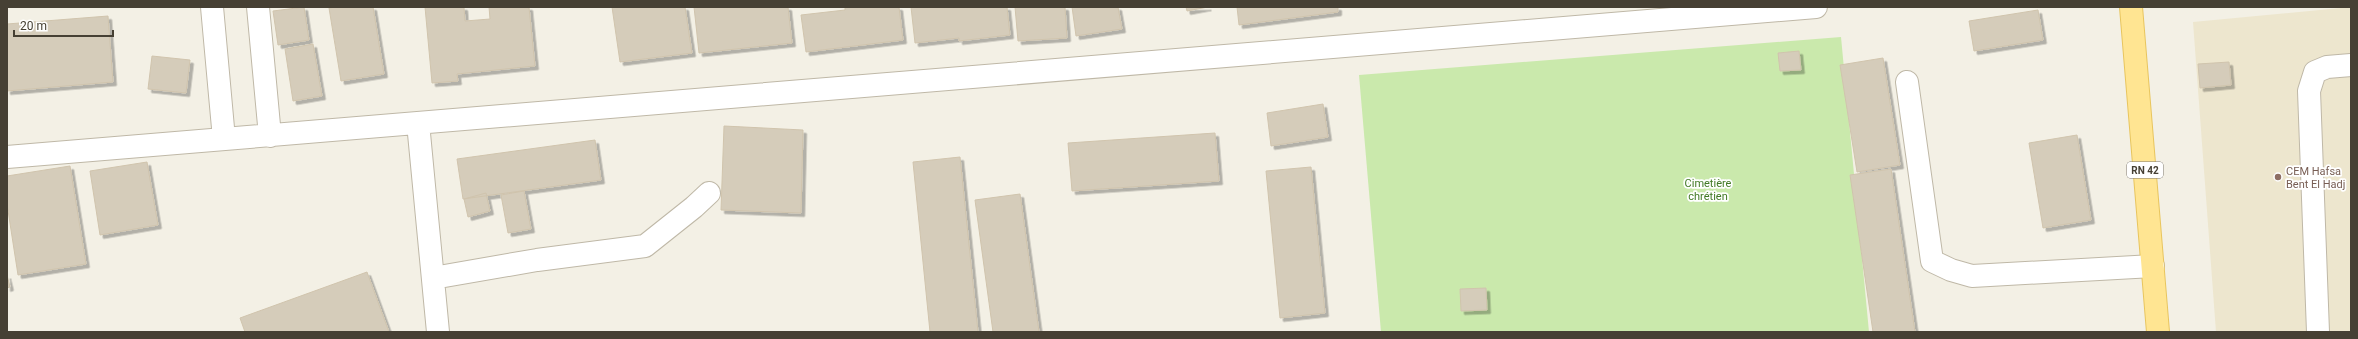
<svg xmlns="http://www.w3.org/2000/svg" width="2358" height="339" font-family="Roboto,sans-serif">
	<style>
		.education { fill: #ede6ce }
		.green { fill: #cae9ac }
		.building { fill: #d5ccba; stroke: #d0c4ad; filter: url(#shadow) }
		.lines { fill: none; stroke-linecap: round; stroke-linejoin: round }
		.minor-casing { stroke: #bfb8a7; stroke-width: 24 }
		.major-casing { stroke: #e8c55e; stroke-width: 24 }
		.minor { stroke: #fff; stroke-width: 22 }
		.major { stroke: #ffe592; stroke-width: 22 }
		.education-dot { fill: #8d6e63; stroke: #fff; stroke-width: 1.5 }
		.labels { text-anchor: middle; stroke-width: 3.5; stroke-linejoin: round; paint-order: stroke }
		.shield { fill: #fff; stroke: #7e7971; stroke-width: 1 }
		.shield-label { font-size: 10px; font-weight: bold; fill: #464034 }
		.education-label { font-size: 11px; fill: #785e54; stroke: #fff; text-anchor: start }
		.park-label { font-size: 11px; fill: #417925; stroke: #fff }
	</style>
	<defs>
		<filter id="shadow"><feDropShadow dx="3.5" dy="3.5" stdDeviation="0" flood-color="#0004"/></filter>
	</defs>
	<rect width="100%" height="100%" fill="#f3f0e5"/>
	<!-- education -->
	<path class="education" d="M2351,7v325h-135l-23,-310z"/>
	<!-- green -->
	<path class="green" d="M1841,37l28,295h-488l-22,-257z"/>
	<!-- building -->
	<path class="building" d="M304,7l5,33 -31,5 -5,-34z
		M335,7h38l11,67 -43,7 -12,-73z
		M425,7h39l1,14 25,-2 -1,-12h40l6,59 -78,8 1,7 -26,2z
		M612,7h73l7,46 -72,9z
		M694,7h94l4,36 -93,10z
		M845,7h54l4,33 -97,12 -5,-37 44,-5z
		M911,7h96l3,28 -51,6v-3l-44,5z
		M1015,7h50l2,31 -49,3z
		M1072,7h46l4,22 -46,7z
		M1186,7h22l-21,4z
		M1237,7h101v5l-99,13z
		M2038,10l5,30 -69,11 -5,-30z
		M108,16l5,66 -106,9v-67z
		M313,44l9,52 -29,5 -8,-52z
		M1799,51l2,19 -21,1 -2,-18z
		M152,56l38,4 -4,33 -38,-4z
		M1883,58l17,107 -43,7 -17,-107z
		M2229,62l2,23 -31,3 -2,-24z
		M1323,104l5,33 -57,9 -4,-33z
		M724,126l79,4 -2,83 -80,-3z
		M1215,133l4,48 -147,10 -4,-48z
		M2077,135l14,85 -48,8 -14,-85z
		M595,140l6,40 -138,19 -6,-40z
		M960,157l18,175h-48l-17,-170z
		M147,162l11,63 -58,10 -10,-64z
		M70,166l16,98 -68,11 -11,-71v-28z
		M1311,167l14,146 -45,5 -14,-147z
		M1891,169l24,163h-42l-23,-157z
		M524,191l7,38 -23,4 -7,-38z
		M486,193l4,18 -22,6 -4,-18z
		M1020,194l19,138h-46l-18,-132z
		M367,272l22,60h-144l-5,-14z
		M7,275l3,12 -3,1z
		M1486,288l1,22 -26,1 -1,-22z"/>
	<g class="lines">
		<!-- minor casing -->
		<g class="minor-casing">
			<path id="minor" d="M212,7l12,132
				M258,7l12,129
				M1907,82l25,179 19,9 21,6 181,-10
				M418,123l20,209
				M7,157l1809,-150
				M433,278l104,-18 108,-14 49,-39 15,-14
				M2318,332l-9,-241 6,-19 12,-5 24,-2"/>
		</g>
		<!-- major casing -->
		<g class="major-casing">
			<path id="major" d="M2131,7l27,325"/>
		</g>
		<!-- minor -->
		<use href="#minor" class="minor"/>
		<!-- major -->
		<use href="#major" class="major"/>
	</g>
	<!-- markers -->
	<circle class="education-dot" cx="2278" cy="177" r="4"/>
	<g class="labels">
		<!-- shield labels -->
		<rect class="shield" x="2127" y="162" width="36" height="16" rx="3"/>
		<g class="shield-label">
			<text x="2145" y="174">RN 42</text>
		</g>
		<!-- education labels -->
		<g class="education-label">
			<text x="2286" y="175">CEM Hafsa<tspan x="2286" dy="13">Bent El Hadj</tspan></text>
		</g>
		<!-- park labels -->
		<g class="park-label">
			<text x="1708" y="187">Cimetière<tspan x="1708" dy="13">chrétien</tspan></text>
		</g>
	</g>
	<!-- border -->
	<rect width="2358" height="339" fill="none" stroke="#464034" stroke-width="16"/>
	<!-- scale -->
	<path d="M14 30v6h99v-6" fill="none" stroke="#464034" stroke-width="2"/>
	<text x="20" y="30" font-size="12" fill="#464034" stroke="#ffffff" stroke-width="3" paint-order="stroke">20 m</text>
</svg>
